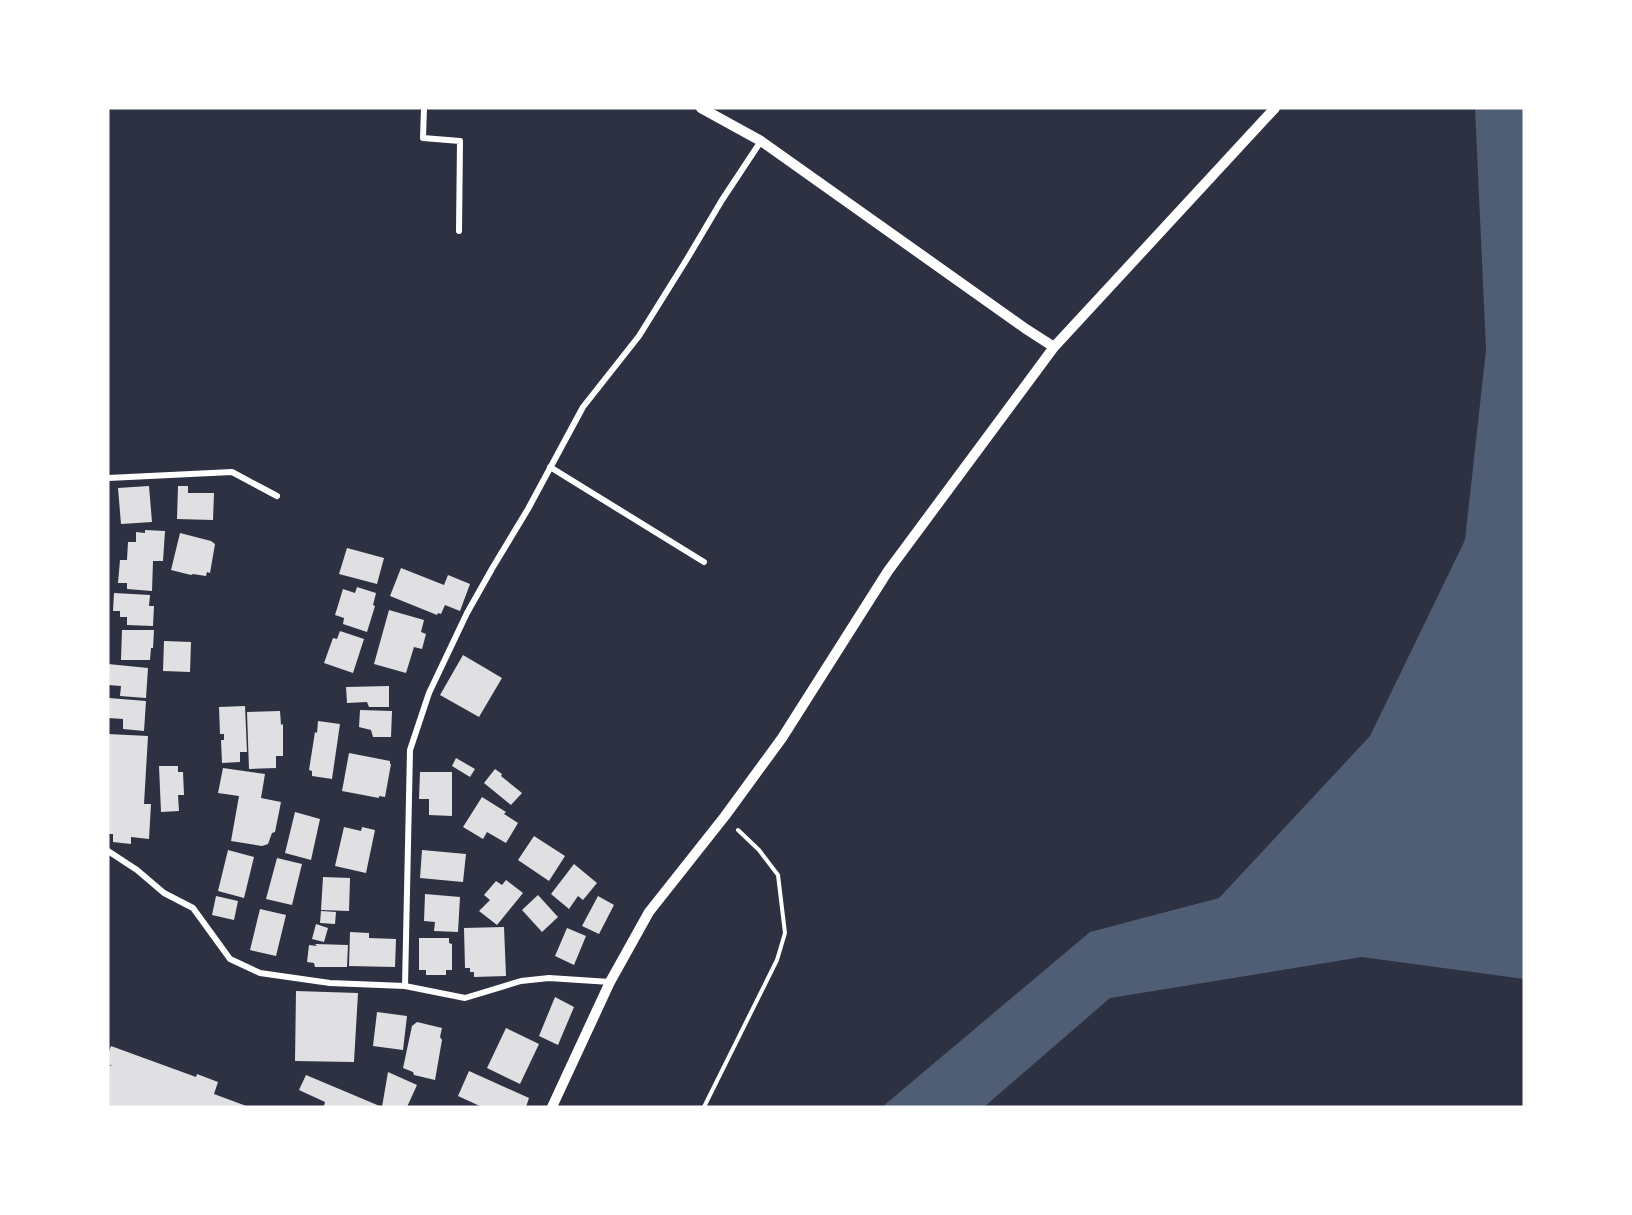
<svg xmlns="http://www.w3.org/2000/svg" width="1632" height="1215" font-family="'PT Serif',serif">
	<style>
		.water { fill: #4f5d75 }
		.building { fill: #e0e0e3 }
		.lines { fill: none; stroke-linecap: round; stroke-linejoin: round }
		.path { stroke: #fff; stroke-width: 4 }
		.minor { stroke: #fff; stroke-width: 6 }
		.tertiary { stroke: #fff; stroke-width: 10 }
	</style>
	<rect width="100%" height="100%" fill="#2d3142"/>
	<!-- water -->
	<path class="water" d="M1475,108h49v871l-162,-22 -252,41 -126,109h-102l208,-175 129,-34 151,-162 95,-196 21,-190z"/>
	<!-- building -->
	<path class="building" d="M149,486l3,36 -31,2 -3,-36z
		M178,486h10v7h26l-1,27 -36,-1z
		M145,530l20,1 -2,30h-10l-1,30 -25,-2v-6h-9l2,-23h7l1,-18h8v-10l9,1z
		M180,533l31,8 4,3 -5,29 -3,-1 -1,4 -13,-2 -2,1 -20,-5z
		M347,548l37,10 -7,26 -38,-10z
		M401,568l43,17 4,-10 22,9 -10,27 -15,-6 -4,9 -3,-1 -1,2 -47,-19z
		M357,587l19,6 -3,12 2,1 -8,26 -24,-8 1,-6 -9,-3 8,-26 12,4z
		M114,593l36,2 -1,11h5l-1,20 -26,-1v-8h-7v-6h-7z
		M389,610l35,10 -3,12 5,2 -4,15 -8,-2 -8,26 -32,-9z
		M122,630h32l-1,18h-2l-1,12h-29z
		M340,631l24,8 -11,34 -29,-10 9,-25 4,1z
		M164,641l27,1 -1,30 -27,-1z
		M463,655l39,23 -23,39 -39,-22z
		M108,664l40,4 -2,30 -26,-2 1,-10 -13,-1z
		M389,686v21h-20l-2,-5 -20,1 -1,-16z
		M109,698l37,3 -2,30 -21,-2v-10l-15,-1z
		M245,706l2,46h-7v10l-18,1 -1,-23h3v-6h-4l-1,-27z
		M360,710l32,1 -1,26h-18l-2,-7 -12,-3z
		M280,711l1,14 2,-1v32h-7v12l-27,1 -2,-57z
		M318,721l22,3 -8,55 -20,-3v-5l-3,-1 6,-38 2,1z
		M108,734l40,2 -4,68h7l-2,35 -18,-2v7l-18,-2v-8h-5z
		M349,753l41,8v3h1l-6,33 -6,-1v2l-37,-7z
		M456,758l19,11 -5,8 -18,-11z
		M159,766h19v6h5l1,23h-6l1,16 -18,1z
		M223,768l42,6 -4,24 20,4 -6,30 -3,1 -4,11 -6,2 -31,-5 8,-45 -21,-3z
		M495,769l7,5 -1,2 21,17 -11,12 -27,-22z
		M420,772h32v44l-23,-1v-16h-10z
		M482,797l24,15 -2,2 14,9 -12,20 -19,-11 -4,7 -20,-12z
		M295,812l25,7 -9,41 -26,-7z
		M344,827l17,4 1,-4 13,3 -9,43 -31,-7z
		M534,836l31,20 -16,25 -31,-21z
		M228,850l26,7 -10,41 -26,-7z
		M422,850l44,4 -3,28 -43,-4z
		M277,858l25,6 -10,41 -26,-6z
		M574,864l23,19 -14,17 -5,-4 -9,13 -18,-15z
		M323,877l27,1 -1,33 -28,-1z
		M506,880l17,13 -26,32 -18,-14 11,-11 -6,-5 12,-14 6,4z
		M425,894l35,3 -2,35 -24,-1 1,-9 -11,-1z
		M538,895l20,22 -16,15 -20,-22z
		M216,896l22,5 -4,19 -22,-5z
		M598,896l16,9 -15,29 -17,-8z
		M260,909l26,6 -10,41 -26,-6z
		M321,911l15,1 -1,12 -15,-1z
		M316,924l12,4 -4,14 -12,-3z
		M504,927l2,49 -32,1v-5h-4v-4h-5l-1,-40z
		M567,928l19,8 -12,29 -19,-9z
		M350,932l19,1v5l27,1 -1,28 -46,-1z
		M419,938h30v5l3,1v26h-6v5h-20v-5h-7z
		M315,944l33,1 -1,22h-32l-1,-4 -7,-1 2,-17 8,1z
		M296,991l62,2 -4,69 -59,-1z
		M555,997l19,10 -16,38 -19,-9z
		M377,1012l30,4 -4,34 -30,-4z
		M417,1022l25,6 -2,9 2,3 -7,40 -21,-5 -1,-3 -10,-4 9,-42z
		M506,1028l33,16 -19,40 -33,-16z
		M111,1046l85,31 1,-3 21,8 -4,12 35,13h-141v-42l5,1 -5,-2v-10z
		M469,1071l60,27 -3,9h-44l-24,-11z
		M388,1072l29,13 -10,22h-80l-3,-1 1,-4 -26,-12 7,-15 76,32z"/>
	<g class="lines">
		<!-- path -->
		<path class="path" d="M704,1107l73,-147 8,-27 -7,-58 -19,-25 -21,-20"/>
		<!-- minor -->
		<path class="minor" d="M424,108l-1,30 37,3 -1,90
			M550,467l154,95
			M108,478l124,-6 45,24
			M108,851l29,19 27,23 29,15 37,51 30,14 70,10 75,3 60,12 56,-17 28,-3 61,4
			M405,986l5,-236 19,-57 38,-80 26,-46 35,-58 55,-102 56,-71 48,-77 35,-59 39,-59"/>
		<!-- tertiary -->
		<path class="tertiary" d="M701,108l60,33 265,188 28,18
			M552,1107l58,-125 39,-70 76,-96 57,-78 106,-167 166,-224 221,-239"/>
	</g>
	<!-- border -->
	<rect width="1632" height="1215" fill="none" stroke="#ffffff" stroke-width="219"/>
</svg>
